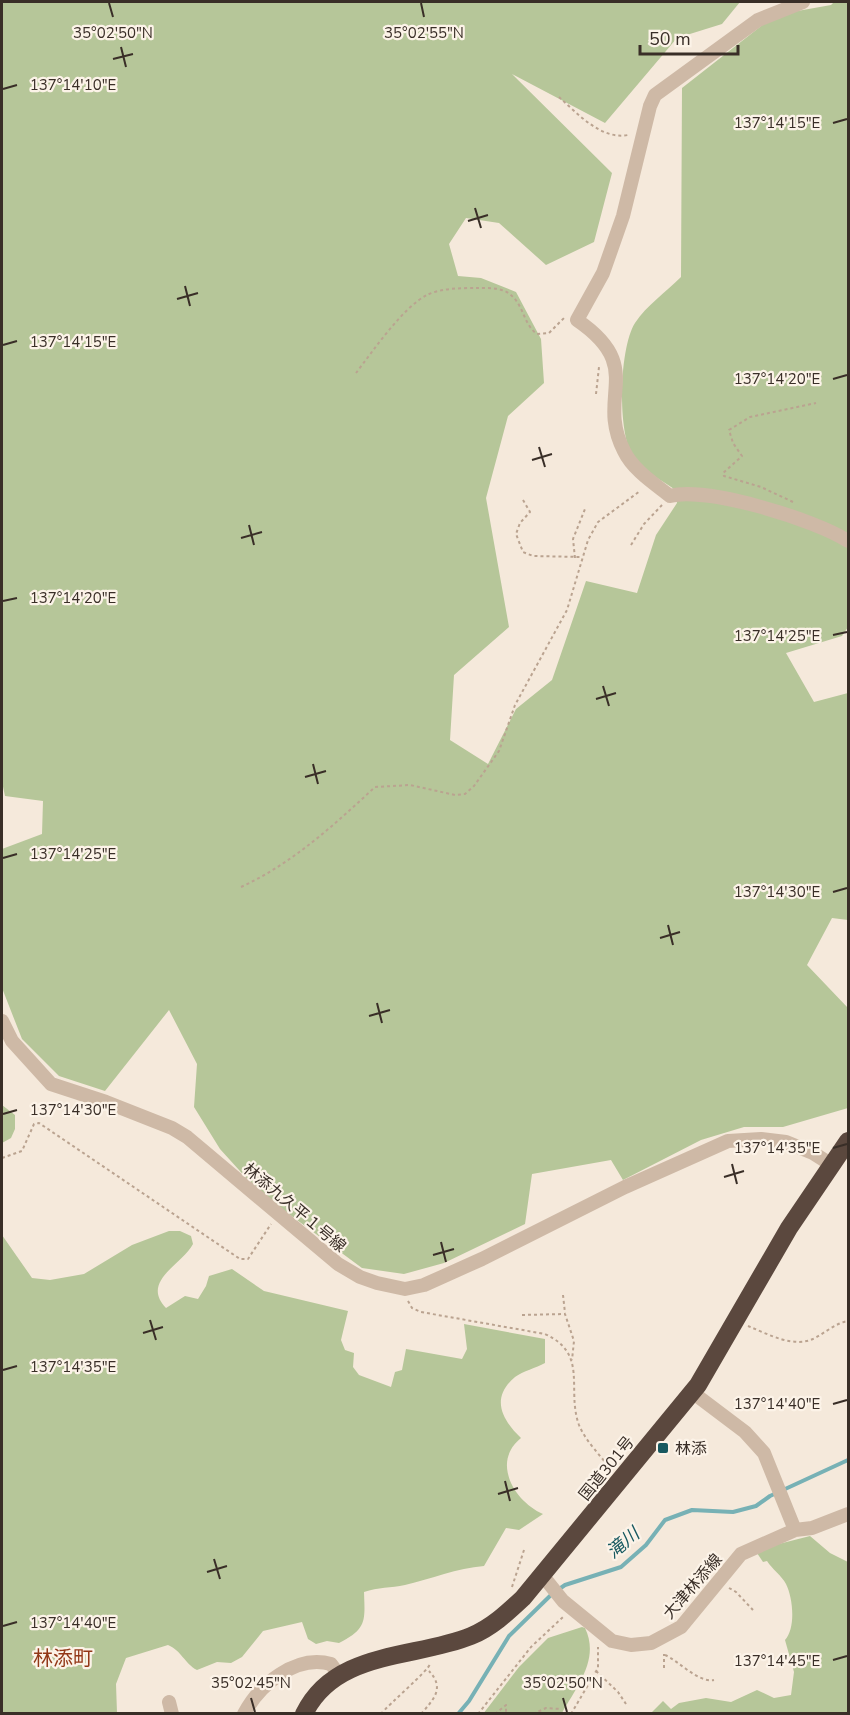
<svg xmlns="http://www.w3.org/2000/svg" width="850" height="1715" font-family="'Nunito Sans','Noto Sans JP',sans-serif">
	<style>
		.green { fill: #b6c699 }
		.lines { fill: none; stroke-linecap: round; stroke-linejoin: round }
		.stream { stroke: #77b1b5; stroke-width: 4 }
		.path { stroke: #baa390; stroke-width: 2; stroke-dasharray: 3 3; stroke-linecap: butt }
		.street { stroke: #ceb9a6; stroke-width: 14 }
		.highway { stroke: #5b483e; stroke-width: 18 }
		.ticks { fill: none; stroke: #392e27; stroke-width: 2 }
		.poi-dot { fill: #185960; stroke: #fcf3e8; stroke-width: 2 }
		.labels { text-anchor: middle; stroke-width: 4.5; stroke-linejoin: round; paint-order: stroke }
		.street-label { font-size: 16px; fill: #392e27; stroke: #fcf3e8 }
		.poi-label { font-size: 16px; fill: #392e27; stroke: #fcf3e8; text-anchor: start }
		.water-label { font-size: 18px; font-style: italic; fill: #185960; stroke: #fcf3e8 }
		.quarter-label { font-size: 20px; fill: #923717; stroke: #fcf3e8 }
		.ticks-label { font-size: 15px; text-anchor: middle; fill: #392e27; stroke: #fcf3e8; stroke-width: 4.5; stroke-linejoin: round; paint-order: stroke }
	</style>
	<rect width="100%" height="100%" fill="#f5e9db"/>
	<!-- green -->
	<path class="green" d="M2,2h738l-18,22 -45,14 -72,85 -93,-49 100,99 -18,69 -48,23 -47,-42 -33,-5 -17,26 9,32 23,2 35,14 25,47 3,44 -36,33 -22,82 23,129 -55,48 -4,65 38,24 28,-55 36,-29 34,-99 51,12 19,-58 21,-32 -3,-14c-12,-9 -29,-17 -38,-27 -20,-23 -17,-114 -1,-139 11,-17 32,-32 46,-46l1,-189 93,-73 56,-10 3,-3h14v625l-6,9 -56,17 28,49 34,-9v227l-16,-2 -25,47 41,43v100l-65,19h-39l-43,13 -78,40 -12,-20 -79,14 -7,50 -81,39 -40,11 -42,-6 -103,-76 -39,-43 -26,-42 3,-43 -28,-54 -64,81 -46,-15 -37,-37 -20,-51v-139l40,-15 1,-33 -38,-5 -3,-14z
		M2,1105l13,10v14l-4,9 -9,5z
		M169,1231h11l11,5 2,8c-10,20 -53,37 -27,64l19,-12 13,3 8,-13 3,-10 23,-7 32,22 84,20 -7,29 4,10 9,3 -1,14 6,8 32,12 4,-15 7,-2 4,-21 56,10 5,-10 -3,-25 81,15v24c-9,5 -22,8 -30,14 -25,21 -13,43 6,61 -30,24 -7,63 22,76l-24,16 -13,-2 -22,38c-27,2 -53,13 -79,19 -14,3 -27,2 -41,7 1,29 3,37 -25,51l-12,-2 -11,3 -8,-5 -6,-17 -39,9 -21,26 -11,6 -14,-1 -20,8c-13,-7 -15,-19 -29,-25l-42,13 -10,26 1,29h-115v-478l30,43 18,2 34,-6 48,-29z
		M810,1536l20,17 18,9v151l-198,1 13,-13 8,8 8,-6 27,-5 25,4 26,-12 17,8 17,-3 3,-23 -9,-32c11,-12 8,-42 1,-56 -4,-8 -14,-15 -19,-23l-4,1 -8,-12z
		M582,1627l3,1c15,31 -8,58 -23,85l-79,1 36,-47 29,-29z"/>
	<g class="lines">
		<!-- stream -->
		<path class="stream" d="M458,1714l11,-13 40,-65 43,-42 13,-9 56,-18 25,-22 19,-25 27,-10 41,2 23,-6 14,-10 78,-36"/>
		<!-- path -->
		<path class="path" d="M559,97c19,17 42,43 69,38
			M356,373c17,-22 47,-66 71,-78 14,-7 35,-7 50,-7 12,0 26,-1 35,8 12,11 12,29 25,38l12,-1 16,-16
			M596,394l3,-27
			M523,500l7,12 -10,11 -4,11 7,18 10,4 49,1
			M793,502l-32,-15 -37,-11 -1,-3 19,-17 -9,-13 -4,-13 21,-13 66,-14
			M631,545l13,-21 18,-19
			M575,558l-2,-19 12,-30
			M241,887c52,-24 93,-62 134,-100l35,-2 45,10 10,-1 9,-8 25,-35 16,-46 52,-95 21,-70 10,-18 42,-31
			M2,1158l20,-7 12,-27 5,-1 201,136h8l23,-35
			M563,1295l2,18
			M408,1301l4,7 9,4 124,22c44,20 21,55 34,91 6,15 20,29 30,42
			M522,1315l43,-1 9,27 -2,19
			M748,1326c20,8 46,23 67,12 11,-6 21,-15 33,-17
			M512,1587l12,-37
			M729,1588l7,4 17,18
			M665,1655c14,6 33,28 49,25
			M664,1668v-14
			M596,1671l22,21 8,12
			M381,1714c9,-11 47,-43 49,-50
			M421,1714c13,-15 24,-26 8,-43
			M478,1714l53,-67 32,-30
			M495,1714l11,-9v9
			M533,1714l13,-6 15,1
			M571,1714l27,-46v-21"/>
		<!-- street -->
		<path class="street" d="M803,2l-45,18 -103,75 -5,11 -27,110 -20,57 -26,47c70,48 18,75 47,131 9,19 31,33 46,45 37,-10 146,24 178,45
			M2,1021l10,20 39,43 55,18 66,26 15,9 151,127 22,13 17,6 28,6 19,-4 58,-26 143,-72 103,-46 33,-2 25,3 27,11 19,12
			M692,1392l53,40 19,21 31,77
			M543,1576l20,25 49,40 19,4 20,-2 30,-16 60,-73 54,-24 17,-2 36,-14
			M169,1702l3,12
			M244,1714c15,-29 52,-60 87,-50l8,11"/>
		<!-- highway -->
		<path class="highway" d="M304,1714c31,-64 110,-55 167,-78 20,-8 36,-23 52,-38l175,-213 91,-157 59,-87"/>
	</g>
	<!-- ticks -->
	<path class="ticks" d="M109,3l4,14M421,3l3,14M121,47l5,20M113,59l20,-5M3,89l14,-4M833,123l14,-4M475,208l6,20M468,221l20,-6M185,286l5,20M177,299l21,-6M3,345l14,-4M833,379l14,-4M539,447l6,20M532,460l20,-6M249,525l5,20M241,538l21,-6M3,601l14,-3M833,635l14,-3M603,686l6,20M596,699l20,-6M313,764l5,20M305,777l21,-6M3,858l14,-4M833,892l14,-4M668,925l5,20M660,938l20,-6M377,1003l5,20M369,1016l21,-6M3,1114l14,-4M833,1148l14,-4M732,1164l5,20M724,1177l20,-6M441,1242l5,20M433,1255l21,-6M150,1320l6,20M143,1333l20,-6M3,1370l14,-4M833,1404l14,-4M505,1481l5,20M498,1494l20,-6M214,1559l6,20M207,1572l20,-6M3,1626l14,-4M833,1660l14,-4M251,1698l4,14M563,1698l4,14"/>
	<!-- markers -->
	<rect class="poi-dot" x="657" y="1442" width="12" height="12" rx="3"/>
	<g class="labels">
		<!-- street labels -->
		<g class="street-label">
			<text transform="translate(295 1207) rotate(40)" y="6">林添九久平１号線</text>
			<text transform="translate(606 1468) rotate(-51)" y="6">国道301号</text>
			<text transform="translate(692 1586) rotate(-49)" y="6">大津林添線</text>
		</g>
		<!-- poi labels -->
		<g class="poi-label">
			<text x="675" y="1454">林添</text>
		</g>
		<!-- water labels -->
		<g class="water-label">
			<text transform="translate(623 1543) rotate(-40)" y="6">滝川</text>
		</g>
		<!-- quarter labels -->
		<g class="quarter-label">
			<text x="63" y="1665">林添町</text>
		</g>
	</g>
	<g class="ticks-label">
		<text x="113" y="38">35°02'50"N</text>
		<text x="424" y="38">35°02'55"N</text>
		<text x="73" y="90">137°14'10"E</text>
		<text x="777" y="128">137°14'15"E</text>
		<text x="73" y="347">137°14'15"E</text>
		<text x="777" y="384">137°14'20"E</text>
		<text x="73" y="603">137°14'20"E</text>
		<text x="777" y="641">137°14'25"E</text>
		<text x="73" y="859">137°14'25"E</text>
		<text x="777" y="897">137°14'30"E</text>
		<text x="73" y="1115">137°14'30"E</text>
		<text x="777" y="1153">137°14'35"E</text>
		<text x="73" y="1372">137°14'35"E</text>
		<text x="777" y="1409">137°14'40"E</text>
		<text x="73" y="1628">137°14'40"E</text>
		<text x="777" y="1666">137°14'45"E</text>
		<text x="251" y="1688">35°02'45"N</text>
		<text x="563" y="1688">35°02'50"N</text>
	</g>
	<!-- border -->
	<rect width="850" height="1715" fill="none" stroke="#392e27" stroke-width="6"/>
	<!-- scale -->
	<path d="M640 45v9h98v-9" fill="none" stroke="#392e27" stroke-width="3"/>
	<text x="649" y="45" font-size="18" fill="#392e27" stroke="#fcf3e8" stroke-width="4.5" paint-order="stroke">50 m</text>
</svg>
